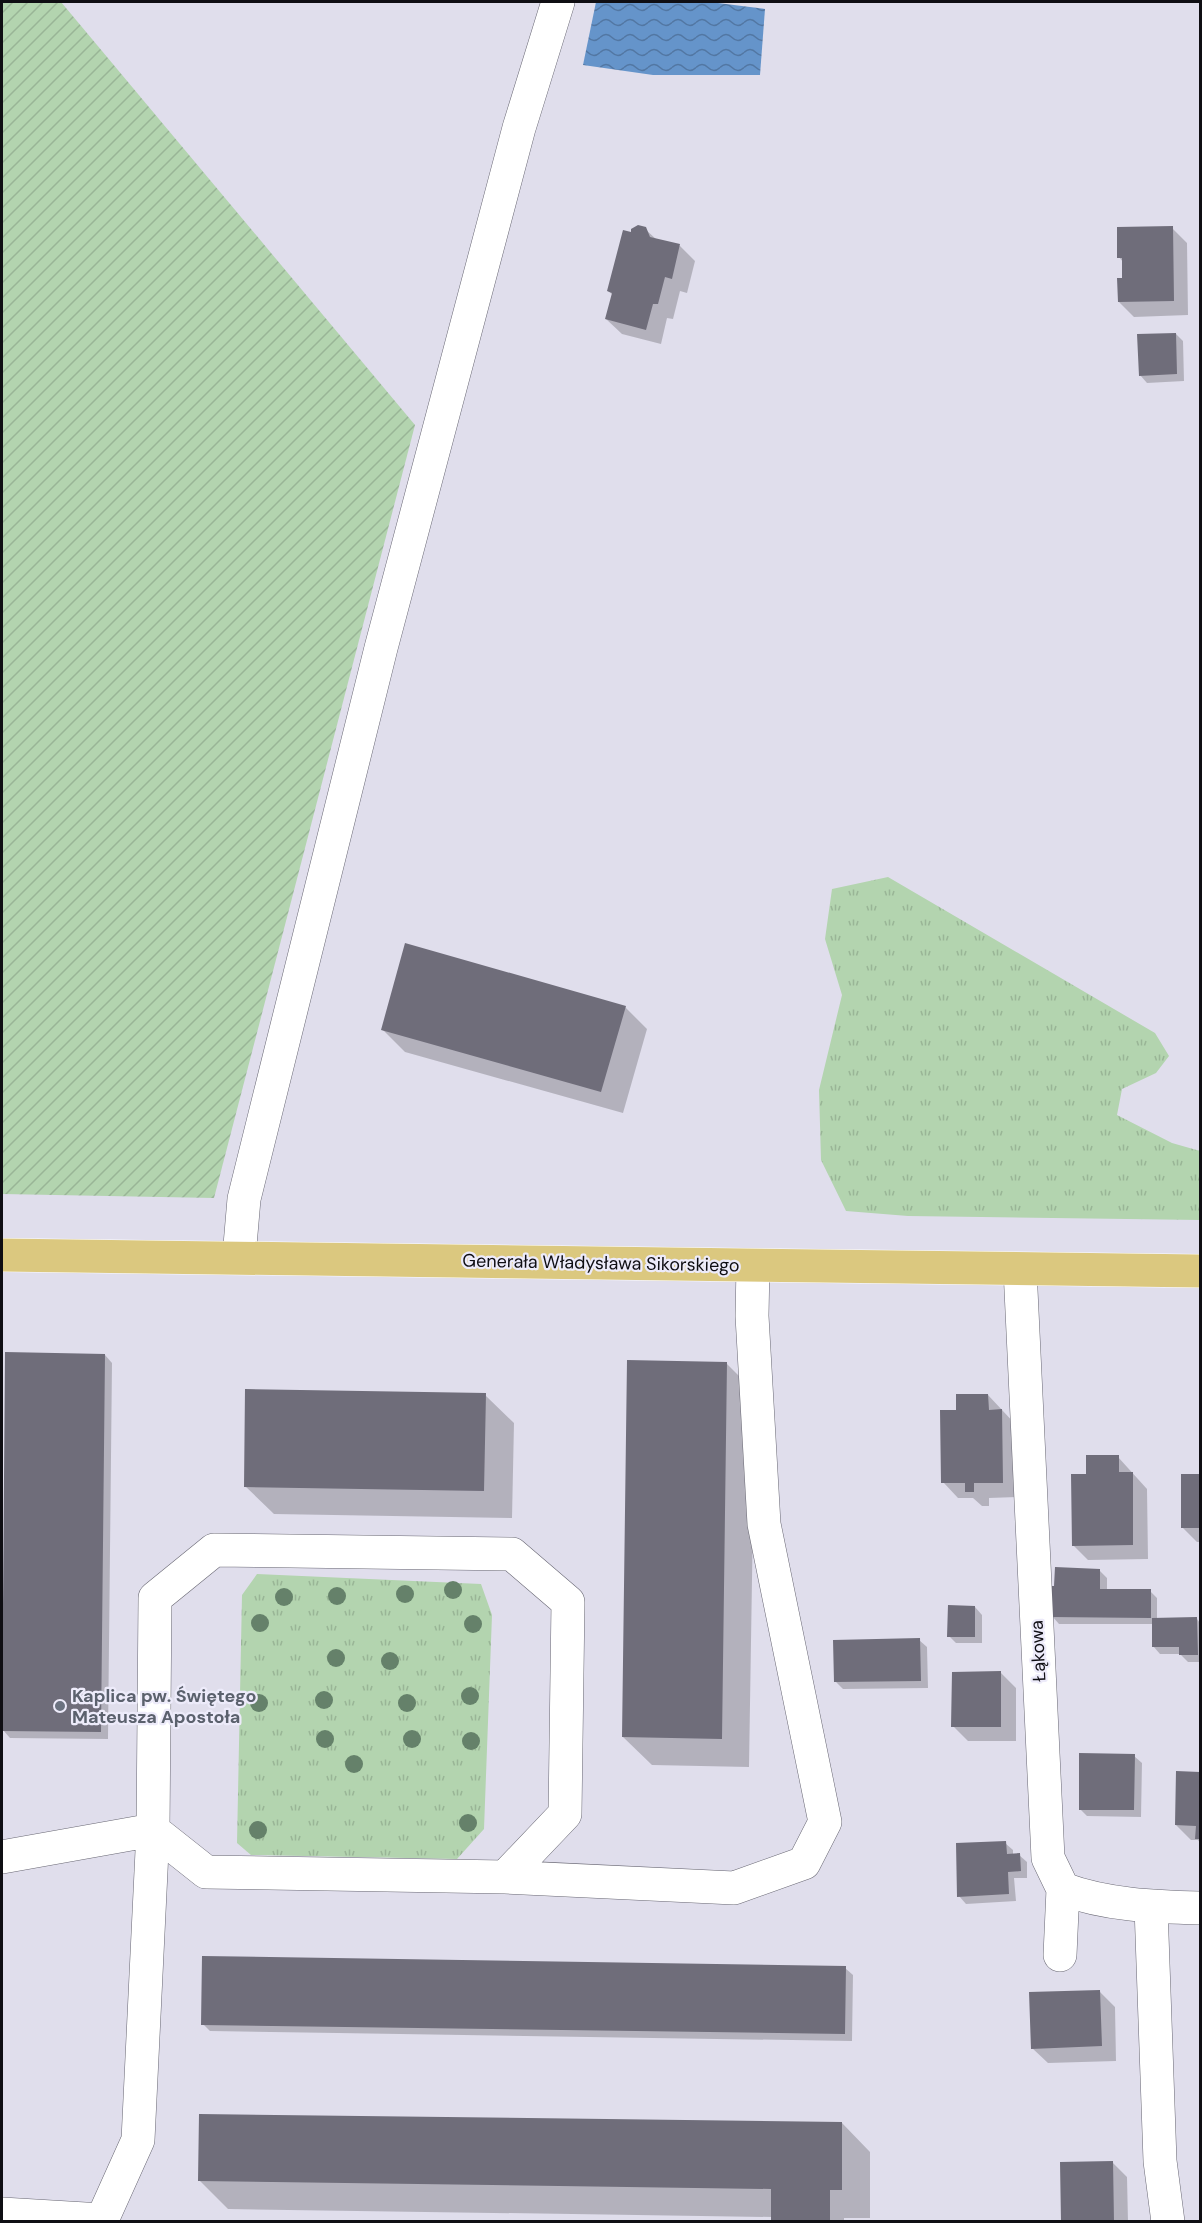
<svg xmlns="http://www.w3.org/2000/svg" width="1202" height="2223" font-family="'DM Sans',sans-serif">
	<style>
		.grass { fill: url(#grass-tufts) }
		.garden { fill: url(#garden-furrows) }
		.water { fill: url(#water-waves) }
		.shadow { fill: #0003 }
		.building { fill: #6f6d7a }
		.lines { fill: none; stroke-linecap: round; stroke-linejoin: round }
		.minor-casing { stroke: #686773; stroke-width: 34 }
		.major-casing { stroke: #fff; stroke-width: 34 }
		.minor { stroke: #fff; stroke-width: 33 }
		.major { stroke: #dbc87f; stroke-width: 33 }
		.tree { fill: #65816a }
		.worship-dot { fill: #6b7280; stroke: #edebfa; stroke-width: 2 }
		.labels { text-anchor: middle; stroke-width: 4.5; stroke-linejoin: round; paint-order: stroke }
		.street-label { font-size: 18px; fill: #0f0e13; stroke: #edebfa }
		.worship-label { font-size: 18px; font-weight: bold; fill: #5b616d; stroke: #edebfa; text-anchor: start }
	</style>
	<defs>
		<pattern id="grass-tufts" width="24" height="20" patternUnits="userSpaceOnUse" patternTransform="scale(1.5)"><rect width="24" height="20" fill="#b3d4af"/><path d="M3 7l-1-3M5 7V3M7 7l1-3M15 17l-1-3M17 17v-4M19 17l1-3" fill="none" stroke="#99b596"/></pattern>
		<pattern id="garden-furrows" width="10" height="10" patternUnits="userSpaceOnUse" patternTransform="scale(1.5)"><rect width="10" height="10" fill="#b3d4af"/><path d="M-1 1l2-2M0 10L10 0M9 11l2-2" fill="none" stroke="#99b596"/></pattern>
		<pattern id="water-waves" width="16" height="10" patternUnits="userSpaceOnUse" patternTransform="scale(1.5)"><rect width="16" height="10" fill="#6594ca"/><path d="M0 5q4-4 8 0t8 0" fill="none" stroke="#5277a3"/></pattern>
	</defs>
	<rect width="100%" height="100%" fill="#e0deec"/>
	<!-- grass -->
	<path class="grass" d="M888,877l267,156 14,23 -13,17 -34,16 -5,26 55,28 28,8v69l-292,-4 -62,-5 -25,-51 -2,-70 23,-95 -17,-56 7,-50z
		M257,1574l224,10 11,31 -8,214 -27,30 -206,-4 -14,-12 5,-248z"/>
	<!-- garden -->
	<path class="garden" d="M2,2h59l354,423 -201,773 -212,-4z"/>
	<!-- water -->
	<path class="water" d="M596,2h114l55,7 -5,66h-107l-70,-10z"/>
	<!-- shadow -->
	<path class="shadow" d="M1172,228l15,15 1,72 -54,2 -15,-15 5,-22 -1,-18 -4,-5z
		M645,229l12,11 23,6 15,15 -8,32 -7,-2 -7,28 -6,-1 -6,26 -39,-10 -16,-15 7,-24 -5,-4 24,-57z
		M1176,334l7,7 1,40 -37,2 -7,-8z
		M625,1007l22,22 -24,84 -218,-61 -22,-22z
		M105,1355l7,8 -4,376 -98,-1 -7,-8z
		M726,1363l29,29 -6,375 -97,-2 -29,-28z
		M485,1395l29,28 -2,95 -238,-4 -29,-28z
		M988,1395l29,31v71l-28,1v8h-7l-9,-8h-15l-15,-16 14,-70z
		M1118,1457l29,32 1,70 -60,1 -15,-15 15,-70z
		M1182,1475h18v67h-3l-15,-15z
		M1100,1571l7,7v12l43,1 7,7v21h40l3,4v39h-12l-8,-8h-20l-7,-8v-22h-94l-7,-8z
		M975,1607l7,8v28h-26l-7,-7z
		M919,1640l8,7 1,41 -85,1 -7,-7z
		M1001,1673l15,15v53h-48l-15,-15z
		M1134,1756l8,7 -1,54 -54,-1 -7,-7z
		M1177,1773h23v70l-2,-3h-7l-15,-15z
		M1005,1843l8,7v5h6l8,7v16h-13l2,23 -50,3 -7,-8z
		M845,1968l8,7 -1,66 -642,-10 -7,-7z
		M1100,1992l15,15 1,54 -68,2 -16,-15z
		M842,2123l28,29v66h-26v4h-72v-5l-544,-8 -28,-28z
		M1112,2162l15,15 1,45h-65z"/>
	<!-- building -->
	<path class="building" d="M638,225l8,2 4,10 30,7 -8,35 -7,-2 -7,27h-5l-7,26 -41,-11 7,-26 -5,-2 16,-61 8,2v-3z
		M1173,226l1,75 -56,1 -1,-24h5v-20h-5v-31z
		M1176,333l1,41 -38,2 -2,-42z
		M405,943l221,63 -25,86 -220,-62z
		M5,1352l100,2 -4,378 -99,-1z
		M627,1360l100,2 -5,377 -100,-2z
		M245,1389l241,4 -2,98 -240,-4z
		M956,1394h32l1,16 13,-1 1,74h-29v9h-9v-9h-24l-1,-73h16z
		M1086,1455h33v17h14v73l-61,1 -1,-72h15z
		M1181,1474h19v54h-19z
		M1055,1567l45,2v20h51v29l-100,-1v-31h3z
		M948,1605l27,1v31h-28z
		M1197,1617l1,38h-19v-8h-27v-29z
		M920,1638l1,43 -87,1 -1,-42z
		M1001,1671v56h-50l1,-55z
		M1079,1753l56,1 -1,56h-55z
		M1176,1771l24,1v67h-5l1,-13 -21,-1z
		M1006,1841l1,13 13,-1 1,18 -13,1 1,22 -52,3 -1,-54z
		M202,1956l644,10 -1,68 -644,-9z
		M1100,1990l2,56 -71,3 -2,-57z
		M199,2114l643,8v68h-12v32h-59v-33l-573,-8z
		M1113,2161l1,61h-53l-1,-60z"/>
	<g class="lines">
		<!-- minor casing -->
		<g class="minor-casing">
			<path id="minor" d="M239,1257l5,-58 137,-551 138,-520 39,-126
				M1020,1269l28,589 15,31c43,16 92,18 137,19
				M214,1550l298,4 56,48 -3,212 -60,63 -299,-5 -53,-42 2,-232z
				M2,1857l151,-27 -15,310 -36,80 -100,-6
				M505,1877l229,11 70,-25 21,-41 -61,-298 -12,-208 1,-50
				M1151,1907l9,254 8,61
				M1060,1955l3,-66"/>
		</g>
		<!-- major casing -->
		<g class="major-casing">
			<path id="major" d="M2,1255l1198,16"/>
		</g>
		<!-- minor -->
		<use href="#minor" class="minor"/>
		<!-- major -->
		<use href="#major" class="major"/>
	</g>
	<!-- trees -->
	<g class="tree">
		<circle cx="453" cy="1590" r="9"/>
		<circle cx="405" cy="1594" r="9"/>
		<circle cx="337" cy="1596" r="9"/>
		<circle cx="284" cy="1597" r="9"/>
		<circle cx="260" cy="1623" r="9"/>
		<circle cx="473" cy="1624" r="9"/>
		<circle cx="336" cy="1658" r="9"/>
		<circle cx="390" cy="1661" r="9"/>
		<circle cx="470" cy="1696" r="9"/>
		<circle cx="324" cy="1700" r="9"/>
		<circle cx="259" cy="1703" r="9"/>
		<circle cx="407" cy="1703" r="9"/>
		<circle cx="325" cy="1739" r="9"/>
		<circle cx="412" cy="1739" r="9"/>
		<circle cx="471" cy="1741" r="9"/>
		<circle cx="354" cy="1764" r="9"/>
		<circle cx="468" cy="1823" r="9"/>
		<circle cx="258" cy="1830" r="9"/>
	</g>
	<!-- markers -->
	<circle class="worship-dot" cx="60" cy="1706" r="6"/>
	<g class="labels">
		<!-- street labels -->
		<g class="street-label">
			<text transform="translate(601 1263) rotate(1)" y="6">Generała Władysława Sikorskiego</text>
			<text transform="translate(1038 1651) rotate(-93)" y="6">Łąkowa</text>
		</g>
		<!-- worship labels -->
		<g class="worship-label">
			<text x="72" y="1702">Kaplica pw. Świętego<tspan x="72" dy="21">Mateusza Apostoła</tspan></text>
		</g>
	</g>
	<!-- border -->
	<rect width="1202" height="2223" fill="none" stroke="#0f0e13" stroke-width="6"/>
</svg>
